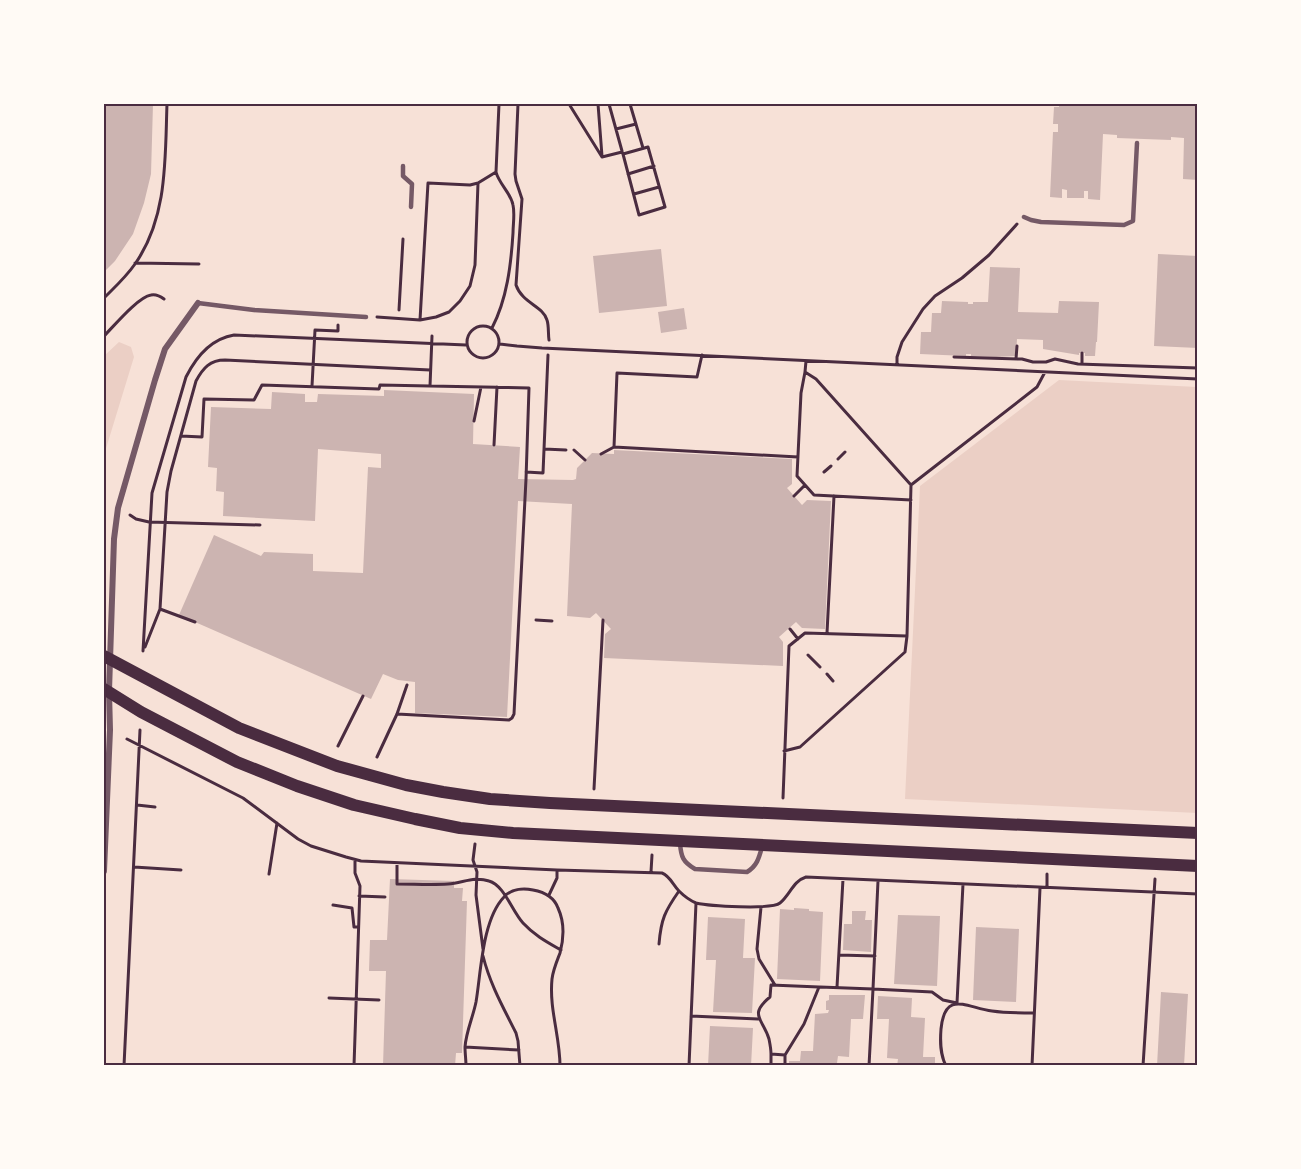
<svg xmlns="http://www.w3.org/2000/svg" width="1301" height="1169" font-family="'Source Sans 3',sans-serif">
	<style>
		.green { fill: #ebcfc5 }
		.building { fill: #ccb4b1 }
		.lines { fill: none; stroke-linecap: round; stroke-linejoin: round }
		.path { stroke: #4a2c40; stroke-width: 3 }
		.service { stroke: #755966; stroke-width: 4.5 }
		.minor { stroke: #755966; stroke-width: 6 }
		.secondary { stroke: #4a2c40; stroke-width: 12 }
		.neatline { fill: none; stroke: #4a2c40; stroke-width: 2 }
	</style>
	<rect width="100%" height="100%" fill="#f7e1d7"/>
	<!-- green -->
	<path class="green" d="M119,342l12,5 3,10 -30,98v-99z
		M1059,380l138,7v426l-292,-14 15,-313z"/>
	<!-- building -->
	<path class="building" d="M104,104h49l-2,70 -7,29 -11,31 -18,27 -11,11z
		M1059,104h139v76l-15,-1 1,-41 -13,-1v3l-54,-2v-3l-14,-1 -3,66 -12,-1v-8h-4v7h-17v-8l-5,-1v9l-12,-1 3,-65h5v-8h-5l1,-17h5z
		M661,249l6,57 -68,7 -6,-57z
		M1158,254l40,2v92l-44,-2z
		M990,267l30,1 -2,44 40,1 1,-12 40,1 -2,40h-1l-1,14h-10v-3h-6v2l-36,-6v-9l-26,-1 -1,17 -20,1 -25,-1v-2h-5v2l-46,-2 1,-22h10l1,-19h9l1,-12 26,1v2h5v-2h15z
		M684,308l3,21 -26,4 -3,-21z
		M384,390l90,4 -1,50 47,3 -2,32 55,1 3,-1 1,-11 15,-15 22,1v-4l178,9v25l-5,4 15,17 5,-5 24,1 -6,128 -23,-1 -6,-6 -17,15 4,5v24l-179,-8 1,-24 6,-5 -15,-16 -6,5 -23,-2 5,-112 -54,-3 -11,216 -92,-4v-31l-17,-2 -15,-6 -12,25 -192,-84 35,-80 47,21 3,-4 49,2v17l50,2 5,-106 13,1v-14l-63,-5 -3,72 -92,-5 1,-24 -8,-1 1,-23 -9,-1 3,-60 60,2 1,-17 33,2v8h12l1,-8 66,2z
		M390,879l64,2v7h9l-1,13h5l-5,152h-6l-1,13h-72l3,-95h-17l1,-31h17z
		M794,908l15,1v2l14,1 -3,69 -43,-2 3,-70 14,1z
		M852,911h14l-1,9h7l-1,32 -28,-2 1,-26h8z
		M898,915l42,1 -3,70 -43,-2z
		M708,917l37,2 -2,39h12l-3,55 -39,-1 3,-52h-10z
		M976,927l43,2 -3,73 -43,-2z
		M1161,992l27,2 -4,72h-27z
		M829,995h36l-2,24h-12l-2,38 -11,-1 -1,7h11l-1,3h-58v-5h11l1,-10h12l2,-37 13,-1 1,-3h-3v-9l3,-1z
		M878,996l34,2 -1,19 14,1 -2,39h12v9h-38l1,-7 -11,-1 2,-39h-12z
		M710,1026l43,2 -2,38h-43z"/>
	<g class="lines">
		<!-- path -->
		<path class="path" d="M518,104l-3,70 1,7 6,18 -6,86c6,18 27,21 31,35 2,6 1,14 2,20
			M569,104l33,53 20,-5 1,2 16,61 26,-8 -17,-60 -25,7
			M598,104l4,52
			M609,104l13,47
			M630,104l13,44
			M616,129l20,-5
			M628,174l26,-8
			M634,194l25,-7
			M135,263l64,1
			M104,298c11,-11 22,-21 31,-34 33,-47 30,-106 32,-160
			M399,310l4,-71
			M377,317l43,3 16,-3 13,-5 11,-11 10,-15 5,-21 3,-82
			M420,320l8,-137 42,2 8,-2 18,-11
			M467 342a16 16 0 1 1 32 0a16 16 0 1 1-32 0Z
			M492,328c15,-29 19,-63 21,-95 0,-9 2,-19 0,-28 -2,-12 -14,-21 -17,-33l3,-68
			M104,336c10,-10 34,-39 47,-41 5,-1 9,1 13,4
			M500,344l17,2 25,2 656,31
			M702,355l-5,22 -80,-4 -3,74 184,10
			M954,357l68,2 11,3h13l9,-3 23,5 120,4
			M1016,359l1,-13
			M806,361l-1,11 -4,21 -4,83 17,19 97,5
			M1082,363v-10
			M897,364v-7l5,-15 21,-33 12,-13 27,-18 27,-23 28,-31
			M312,386l3,-56 23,1v-6
			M474,421l7,-34
			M181,436l21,1 2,-38 50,1 8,-15 117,4 1,-4 50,1 2,-50
			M494,445l3,-58
			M544,449l22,1
			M574,450l11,10
			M601,454l13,-7
			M838,459l7,-7
			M526,472l17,1 5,-118
			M824,472l7,-6
			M911,485l126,-98 8,-15
			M794,496l11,-11
			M130,515l6,4 13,3 111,3
			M160,609l35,13
			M536,620l16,1
			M790,629l8,10
			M827,633l7,-137
			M145,647l15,-38 7,-117 4,-21 25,-90c7,-13 14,-21 29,-21l205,10
			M143,651l9,-158 34,-116c10,-20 24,-38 48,-42l232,10
			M808,655l12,12
			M827,674l6,7
			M397,714l112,6 3,-2 2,-4 12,-235 3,-91 -99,-2
			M127,739l116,59 55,41 13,7 35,11 15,4 196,9 105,3c8,3 11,12 17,18 5,5 10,9 17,12 13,3 75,7 84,0 10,-8 13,-22 26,-26l392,17
			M338,746l25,-50
			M784,751l16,-4 105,-95 2,-16
			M377,757l20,-43 10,-29
			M594,789l9,-169
			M783,798l6,-152 16,-13 102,3 4,-151 -95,-106 -11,-7
			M137,805l18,2
			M475,844l-2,16 4,12 -1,23 7,54
			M397,863v21c17,0 34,1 51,0 15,-1 26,-8 41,-3 15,4 23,30 34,42 11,12 24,19 38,27
			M134,867l47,3
			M651,872l1,-17
			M269,874l8,-51
			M878,881l-5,108 59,3 11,8 14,3 6,-119
			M1047,887v-13
			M549,895l8,-17v-8
			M359,896l26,1
			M333,905l19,3 2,19h4
			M761,907l-4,42 2,10 16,26
			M659,944c2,-25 6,-33 20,-53
			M839,955l36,1
			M483,956c7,28 20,51 33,77l2,8 2,25
			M771,985l48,2 -15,37 -19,31 -14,-1c0,-5 -1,-10 -2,-15 -6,-20 -21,-24 1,-42z
			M820,987l53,2 -4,77
			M837,987l6,-108
			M329,998l50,2
			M691,1016l67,3
			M465,1047l54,3
			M124,1066l16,-336
			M354,1066l6,-180 -5,-13v-13
			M466,1066c0,-6 -1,-13 -1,-19 1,-15 8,-30 11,-45 5,-29 6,-82 28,-105 7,-8 19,-9 29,-7 11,2 21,7 25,18 6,13 6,30 2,45 -3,8 -7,17 -8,26 -3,30 8,57 8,87
			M689,1066l7,-163
			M771,1066v-12
			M785,1066v-11
			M946,1066c-6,-12 -6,-24 -5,-37 4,-40 26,-21 51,-18 14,2 28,2 42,2
			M1032,1066l8,-178
			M1143,1066l12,-187"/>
		<!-- service -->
		<path class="service" d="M403,166v10l9,8 -1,23
			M1024,217l7,3 10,2 83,3 9,-4 4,-78
			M198,303l56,7 112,7
			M680,843c1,14 3,19 15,26l52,3c10,-6 12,-14 15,-25"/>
		<!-- minor -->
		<path class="minor" d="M104,871l6,-141 -1,-39 5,-152 4,-31 37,-128 10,-31 33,-46"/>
		<!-- secondary -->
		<path class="secondary" d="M104,656l135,72 98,38 69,19 37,7 47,7 60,4 648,30
			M104,689l37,23 96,50 60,24 57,19 61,14 45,9 53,5 685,33"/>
	</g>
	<!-- border -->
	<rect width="1301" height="1169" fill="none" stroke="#fffaf5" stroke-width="210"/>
	<rect x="105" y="105" width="1091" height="959" class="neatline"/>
</svg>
